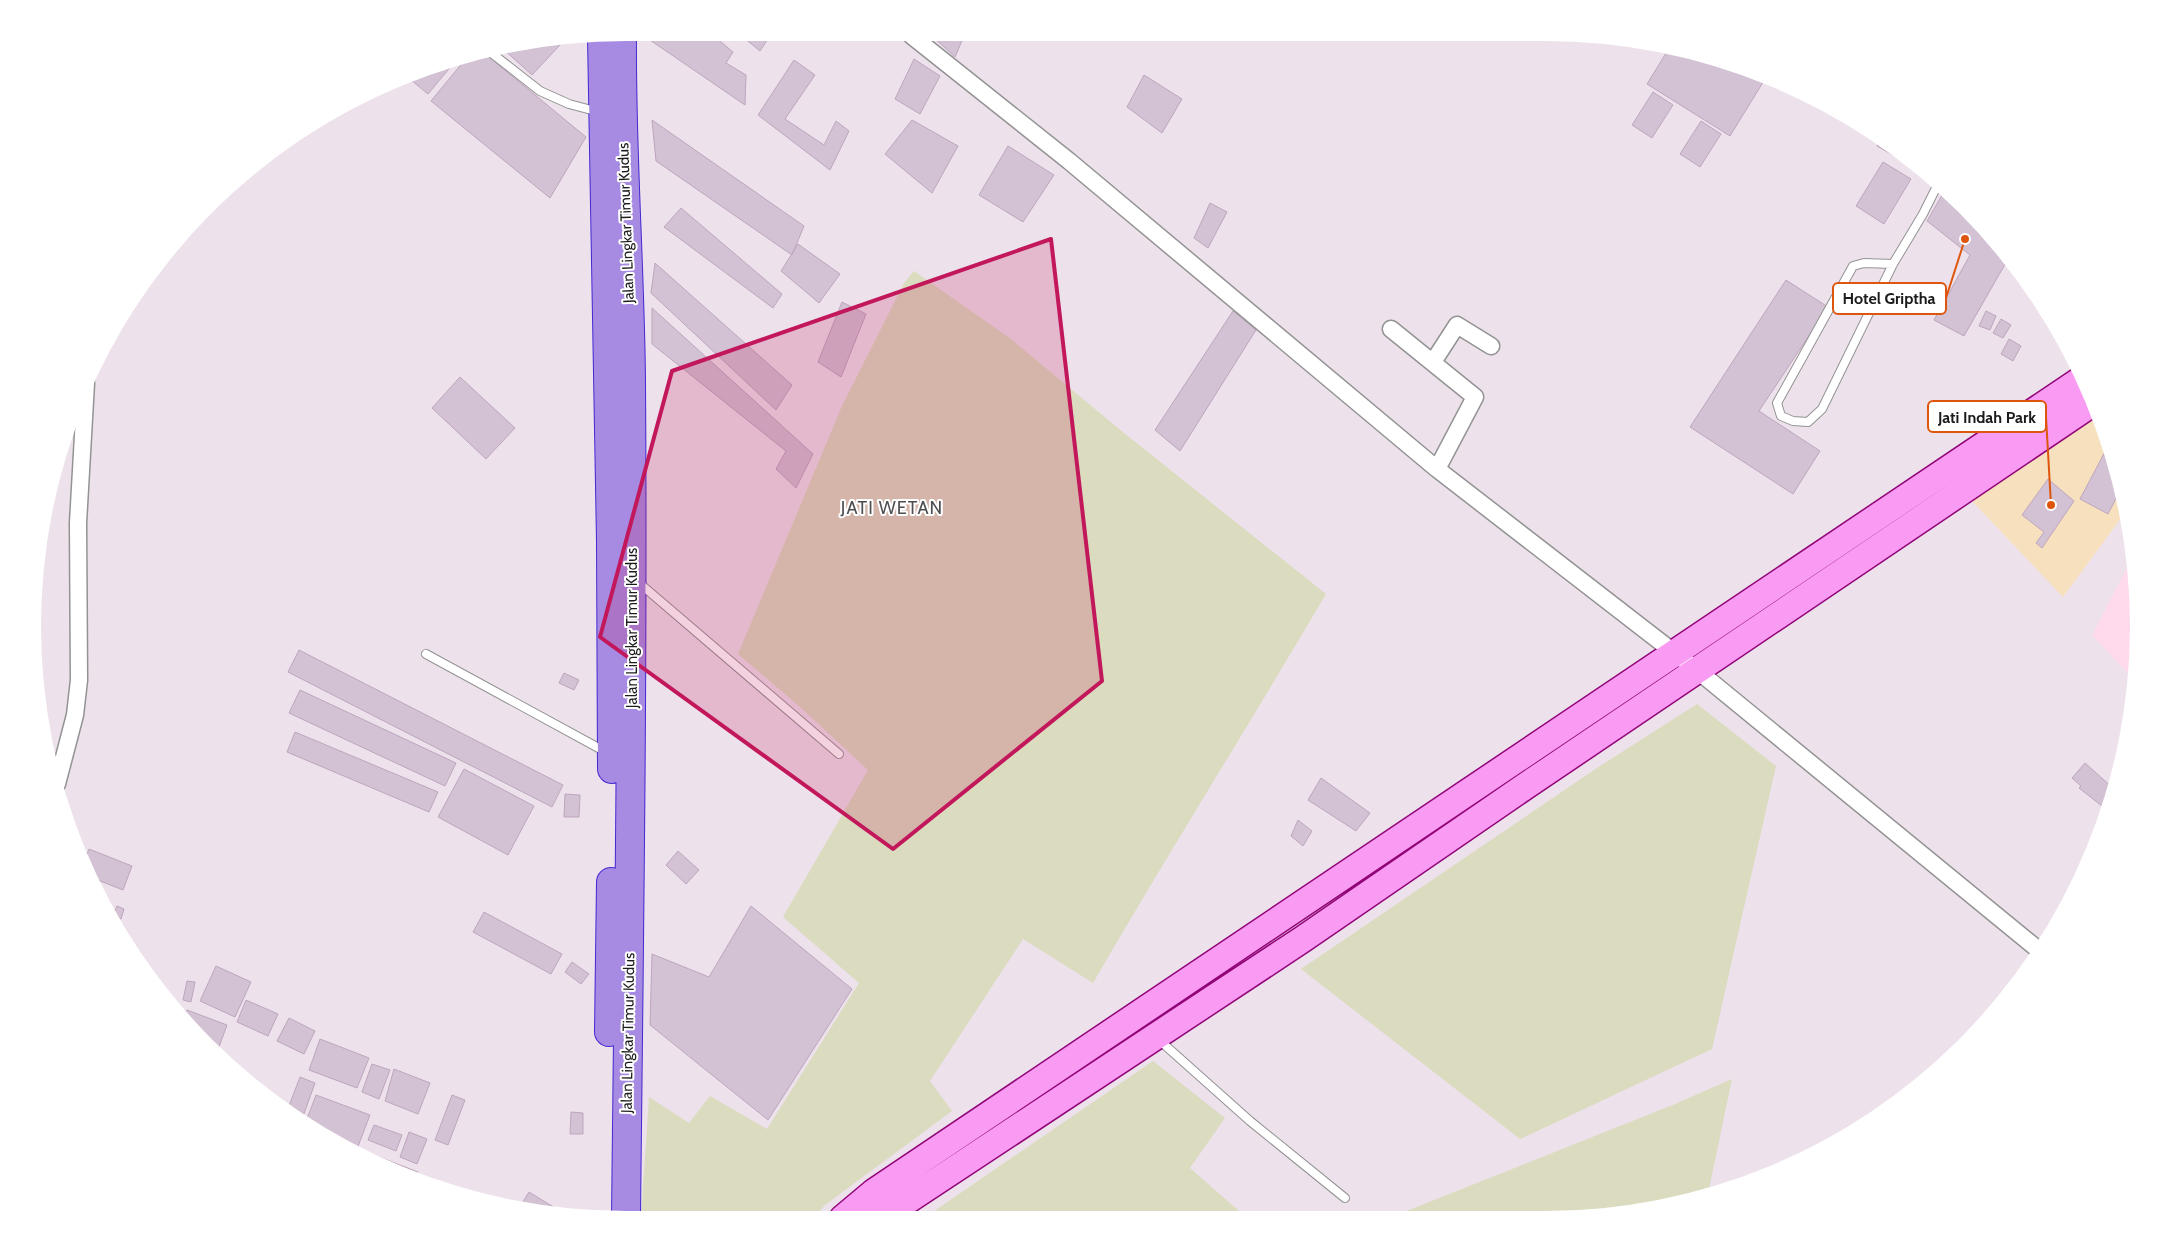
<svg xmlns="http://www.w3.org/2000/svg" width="2171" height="1252" font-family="Cabin,sans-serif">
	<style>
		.education { fill: #fedaec }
		.wetland { fill: #dadbbf }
		.park { fill: #f7e0be }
		.building { fill: #d3c2d3; stroke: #bda5be }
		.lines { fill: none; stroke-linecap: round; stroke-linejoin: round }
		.lane-casing { stroke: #939393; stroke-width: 10 }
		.street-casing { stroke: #939393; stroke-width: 19 }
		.primary-casing { stroke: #900477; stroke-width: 29 }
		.highway-casing { stroke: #4428d2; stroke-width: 30 }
		.lane { stroke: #fff; stroke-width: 8 }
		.street { stroke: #fff; stroke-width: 16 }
		.primary { stroke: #f99bf2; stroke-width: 26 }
		.highway { stroke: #a78be3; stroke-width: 28 }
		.marked { fill: #c2185b; fill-opacity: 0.2; stroke: #c2185b; stroke-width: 4; stroke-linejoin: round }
		.labels { text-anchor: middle; stroke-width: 4; stroke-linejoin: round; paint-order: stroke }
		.street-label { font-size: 15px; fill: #1c1c1c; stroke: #fff }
		.quarter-label { font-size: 18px; letter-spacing: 1px; fill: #4f4f4f; stroke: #fff }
		.leader { fill: none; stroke: #de560d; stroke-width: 2 }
		.callout-dot { fill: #de560d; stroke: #fff; stroke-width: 2 }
		.callout { fill: #fff; stroke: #de560d; stroke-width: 2 }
		.callout-label { font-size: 16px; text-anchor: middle; font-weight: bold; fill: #1c1c1c }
	</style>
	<rect width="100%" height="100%" fill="#ede2eb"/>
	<!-- education -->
	<path class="education" d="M2132,558l6,68 -5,53 -41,-44z"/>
	<!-- wetland -->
	<path class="wetland" d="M914,271l97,68 113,94 202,161c-77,131 -157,258 -233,389l-70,-44 -93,142 22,30 -127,94 -12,13h-172l8,-121 40,26 21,-27 57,33 92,-146 -76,-66 85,-147 -69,-64 -61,-52 104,-248 62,-123z
		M1697,704l79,62 -64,283 -192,90 -219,-170 296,-201z
		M1153,1061l72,57 -35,50 57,50h-323z
		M1732,1079l-24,115 -124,24h-195l286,-114z"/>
	<!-- park -->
	<path class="park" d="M2097,411l30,99 -64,87 -91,-96z"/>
	<!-- building -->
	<path class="building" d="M932,36h32l-9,21z
		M715,37l18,15 -7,11 20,12 -1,30 -98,-67z
		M743,37h26l-9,14z
		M548,38h15l-3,7 -28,30 -30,-27z
		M1668,50l68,14 29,15 -35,57 -83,-52z
		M484,53l102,84 -36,61 -119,-97 37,-45z
		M457,59l-29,35 -22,-18 29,-12z
		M914,59l26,17 -20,38 -25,-15z
		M794,60l21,15 -30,44 39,26 12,-24 13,10 -19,39 -72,-55z
		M1144,75l38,24 -20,34 -35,-26z
		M1653,92l20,13 -21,33 -20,-13z
		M652,120l152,106 -12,29 -136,-94z
		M912,120l46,26 -26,47 -47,-39z
		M1701,121l20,13 -21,33 -20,-13z
		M1881,138l42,34 -46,-26z
		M1008,146l46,29 -31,47 -44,-27z
		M1883,162l28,17 -27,45 -28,-18z
		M1945,190l19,16 44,53 -44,77 -30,-16 36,-65 -43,-34z
		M1210,203l17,9 -19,36 -14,-10z
		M681,208l101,86 -9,14 -109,-81z
		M798,244l42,30 -21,29 -38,-32z
		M655,263l137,122 -16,25 -125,-117z
		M1786,280l42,27 -69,104 61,40 -27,43 -103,-67z
		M842,302l24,12 -25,63 -23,-15z
		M652,308l161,146 -17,34 -20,-19 10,-18 -134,-107z
		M1233,311l23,19 -76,121 -25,-21z
		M1986,311l10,5 -6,14 -11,-4z
		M2001,319l10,6 -8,13 -10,-5z
		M2009,339l12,7 -8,15 -12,-7z
		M460,377l55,51 -29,31 -54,-51z
		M2108,446l13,43 -13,25 -28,-15z
		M2048,479l26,22 -32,47 -6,-5 8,-11 -22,-17z
		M299,650l264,135 -11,22 -264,-135z
		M564,673l15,7 -5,10 -15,-7z
		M300,690l156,73 -11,23 -156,-73z
		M295,732l143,60 -9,20 -142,-60z
		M2085,763l28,25 -3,9 -8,9 -23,-18 2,-2 -9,-8z
		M464,769l70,37 -26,49 -70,-38z
		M1321,778l49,35 -14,18 -48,-31z
		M565,794l15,1 -1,22h-15z
		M1298,820l14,11 -9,15 -12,-10z
		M89,849l43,17 -9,24 -33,-13 -7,-13z
		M678,851l21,19 -13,14 -20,-19z
		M117,906l7,3 -3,10 -8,-3z
		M751,906l101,83 -84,131 -118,-95 2,-71 57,23z
		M484,912l78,42 -11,20 -78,-42z
		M572,962l17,12 -8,10 -16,-12z
		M216,966l35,16 -16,35 -35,-16z
		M187,981l8,1 -4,20 -8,-2z
		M246,1000l32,14 -10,22 -31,-14z
		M187,1010l40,15 -8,22 -9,-3 -27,-24z
		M289,1018l26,13 -11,23 -27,-13z
		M320,1039l49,19 -12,30 -48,-18z
		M372,1064l18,6 -11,29 -17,-7z
		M394,1069l36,14 -12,31 -33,-13z
		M300,1077l15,6 -14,39 -14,-11z
		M316,1095l54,20 -13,34 -52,-25z
		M452,1095l13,5 -17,45 -13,-5z
		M571,1112l12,1v21h-13z
		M374,1125l28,10 -6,16 -28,-11z
		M409,1132l18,7 -10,25 -17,-7z
		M374,1155l44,17 -2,6 -43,-20z
		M529,1192l31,19 -1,2 -38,-8z"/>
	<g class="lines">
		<!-- lane casing -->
		<g class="lane-casing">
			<path id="lane" d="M489,51l51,40 29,13 30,8
				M1893,264l-29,-1 -11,3 -76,137 4,13 12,5 15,1 14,-13 71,-145 30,-50 15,-30
				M638,582l201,172
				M426,654l180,98
				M1158,1039l92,82 95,77"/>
		</g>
		<!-- street casing -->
		<g class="street-casing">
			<path id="street" d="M912,36l157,125 368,308 261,202 343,281
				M1391,329l84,68 -38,72
				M1433,362l24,-37 34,21
				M57,784l18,-69 4,-35 -1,-157 8,-140"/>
		</g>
		<!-- primary casing -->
		<g class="primary-casing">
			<path id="primary" d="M843,1218l31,-26 1208,-813
				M881,1218l422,-279 224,-154 567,-383"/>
		</g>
		<!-- highway casing -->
		<g class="highway-casing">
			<path id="highway" d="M602,37l9,505 1,227
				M622,37c-1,115 8,230 9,344 2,279 -2,558 -5,837
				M609,1032l2,-150"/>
		</g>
		<!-- lane -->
		<use href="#lane" class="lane"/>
		<!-- street -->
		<use href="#street" class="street"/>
		<!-- primary -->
		<use href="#primary" class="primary"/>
		<!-- highway -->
		<use href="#highway" class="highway"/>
	</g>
	<!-- marked area -->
	<path class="marked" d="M1051,239l51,442 -209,168 -293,-212 72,-266z"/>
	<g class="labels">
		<!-- street labels -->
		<g class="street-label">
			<text transform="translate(626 223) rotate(-92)" y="5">Jalan Lingkar Timur Kudus</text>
			<text transform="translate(632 628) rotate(-90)" y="5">Jalan Lingkar Timur Kudus</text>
			<text transform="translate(628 1033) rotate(-89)" y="5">Jalan Lingkar Timur Kudus</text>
		</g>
		<!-- quarter labels -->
		<g class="quarter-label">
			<text x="892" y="514">JATI WETAN</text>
		</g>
	</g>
	<!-- crop -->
	<path d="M0 0H2171V1252H0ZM626 41H1545A585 585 0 0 1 2130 626V626A585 585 0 0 1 1545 1211H626A585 585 0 0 1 41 626V626A585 585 0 0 1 626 41Z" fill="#fff" fill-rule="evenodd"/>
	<!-- callouts -->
	<path class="leader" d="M1965 239L1946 298M2051 505L2046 417"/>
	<g class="callout-dot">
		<circle cx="1965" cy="239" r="5"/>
		<circle cx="2051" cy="505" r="5"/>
	</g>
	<g class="callout">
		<rect x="1833" y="283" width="113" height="31" rx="5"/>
		<rect x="1928" y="401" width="118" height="31" rx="5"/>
	</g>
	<g class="callout-label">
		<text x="1889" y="304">Hotel Griptha</text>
		<text x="1987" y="423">Jati Indah Park</text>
	</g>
</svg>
